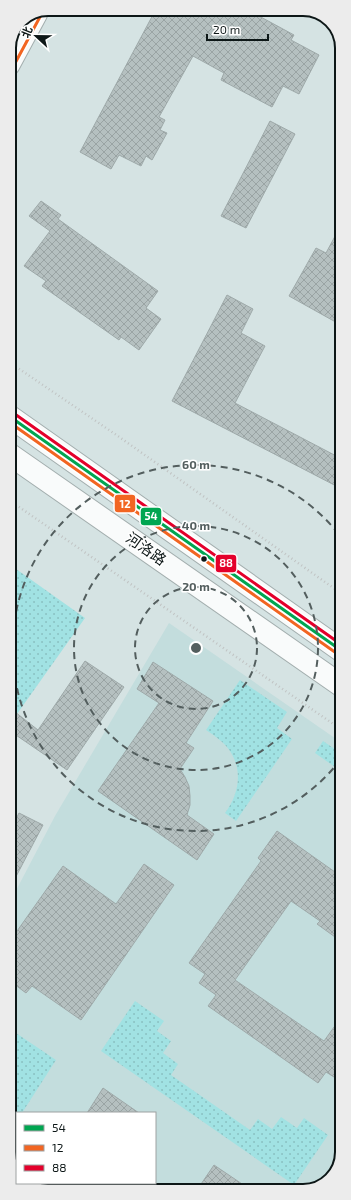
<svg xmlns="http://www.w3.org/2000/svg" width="351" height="1200" font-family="'Exo 2','Noto Sans SC',sans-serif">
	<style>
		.built { fill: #c3dddd }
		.grass { fill: url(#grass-dots) }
		.building { fill: url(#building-cross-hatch); stroke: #9ea9a9 }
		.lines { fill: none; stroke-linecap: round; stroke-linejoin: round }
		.tertiary-casing { stroke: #a3aeae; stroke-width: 23 }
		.primary-casing { stroke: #a3aeae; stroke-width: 24 }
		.path { stroke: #c0c3c3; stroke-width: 2.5; stroke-dasharray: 1 3; stroke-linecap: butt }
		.tertiary { stroke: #f9fbfb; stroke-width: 21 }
		.primary { stroke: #f9fbfb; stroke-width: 22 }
		.bus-1-casing { stroke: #fff; stroke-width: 6 }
		.bus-2-casing { stroke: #fff; stroke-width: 6 }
		.bus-3-casing { stroke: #fff; stroke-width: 6 }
		.bus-1 { stroke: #00a651; stroke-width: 3 }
		.bus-2 { stroke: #f26522; stroke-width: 3 }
		.bus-3 { stroke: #e4002b; stroke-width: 3 }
		.ring { fill: none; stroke: #535e5e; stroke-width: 2; stroke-dasharray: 7 5 }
		.bus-dot { fill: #0d1717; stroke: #fff; stroke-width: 1.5 }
		.labels { text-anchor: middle; stroke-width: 3; stroke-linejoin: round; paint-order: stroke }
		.street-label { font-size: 15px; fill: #0d1717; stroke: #fff }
		.rim { fill: none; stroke: #0d1717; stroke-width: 2 }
		.centre { fill: #535e5e; stroke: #fff; stroke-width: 2 }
		.ring-label { font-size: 12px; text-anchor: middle; font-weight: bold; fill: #535e5e; stroke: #fff; stroke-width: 3; stroke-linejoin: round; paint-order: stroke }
		.line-badge { stroke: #fff; stroke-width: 1.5 }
		.badge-label { font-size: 11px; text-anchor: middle; font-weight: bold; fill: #fff }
	</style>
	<defs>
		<pattern id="grass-dots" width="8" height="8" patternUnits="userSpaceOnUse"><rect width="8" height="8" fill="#a1e2e3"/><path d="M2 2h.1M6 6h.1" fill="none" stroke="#89c1c2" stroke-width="1.8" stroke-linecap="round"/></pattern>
		<pattern id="building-cross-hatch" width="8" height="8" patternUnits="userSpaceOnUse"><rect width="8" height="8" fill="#b5c0c0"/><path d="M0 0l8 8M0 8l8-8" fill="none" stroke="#9aa4a4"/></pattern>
	</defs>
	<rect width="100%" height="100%" fill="#d5e3e3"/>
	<!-- built -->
	<path class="built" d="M169,623l173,120v409l-10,26 -21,12 -268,1 -17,-8h129v-70h-138v59l-7,-12v-258l45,-86z"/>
	<!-- grass -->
	<path class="grass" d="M9,564l76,54 -68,96 -7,-5z
		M240,680l47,32 -10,16 15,11 -56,82 -11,-8c14,-19 18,-42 5,-62 -6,-9 -15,-15 -24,-21z
		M323,741l19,13v18l-27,-19z
		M135,1001l29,20 -7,10 14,10 -8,12 15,11 -7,11 79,55 8,-11 14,10 9,-12 16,11 7,-10 24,17 -34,50 -193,-134z
		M10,1029l46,31 -34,53h-5v7l-7,12z"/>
	<!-- building -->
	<path class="building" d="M156,9h90l48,26 -3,5 28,15 -20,39 -16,-8 -11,21 -51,-27 3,-7 -31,-17 -34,61 6,3 -5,10 7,3 -15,27 -6,-4 -5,10 -22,-11 -8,14 -31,-17z
		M270,121l25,13 -49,94 -25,-12z
		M41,201l20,14 -3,4 100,72 -12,17 15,11 -22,31 -18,-13 -2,3 -77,-54 4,-5 -22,-15 26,-35 -21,-15z
		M341,225v100l-52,-29 27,-48 10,5z
		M227,295l26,14 -12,24 24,13 -30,57 107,56v30l-170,-88z
		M85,661l39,26 -57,83 -57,-39v-23l28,22z
		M153,662l60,39 -27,42 8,5 -14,21 5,8 4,9 1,10v9l-3,10 27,19 -17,26 -99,-69 61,-88 -22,-14z
		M19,813l24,12 -33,63v-57z
		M277,831l65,46v65l-25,-18 3,-3 -29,-20 -56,79 89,61 18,-25v49l-8,12 -8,-5 -8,11 -110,-77 8,-11 -17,-12 6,-9 -16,-11 72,-102 -3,-3z
		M144,864l30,21 -93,135 -49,-34 -6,7 -16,-12v-40l53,-75 53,38z
		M103,1088l36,25h-52z
		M214,1165l37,25h-54z"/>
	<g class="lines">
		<!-- tertiary casing -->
		<g class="tertiary-casing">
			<path id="tertiary" d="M9,65l28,-52"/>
		</g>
		<!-- primary casing -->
		<g class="primary-casing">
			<path id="primary" d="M9,416l333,235
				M9,454l333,232"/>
		</g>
		<!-- path -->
		<path class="path" d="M9,362l106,72 227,160
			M9,500l333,230"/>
		<!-- tertiary -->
		<use href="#tertiary" class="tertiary"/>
		<!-- primary -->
		<use href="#primary" class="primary"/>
		<!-- bus-1 casing -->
		<g class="bus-1-casing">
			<path id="bus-1" d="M9,416l333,235"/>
		</g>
		<!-- bus-2 casing -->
		<g class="bus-2-casing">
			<path id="bus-2" d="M13,67l28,-52
				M9,422l330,233"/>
		</g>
		<!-- bus-3 casing -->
		<g class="bus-3-casing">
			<path id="bus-3" d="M12,412l330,233"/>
		</g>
		<!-- bus-1 -->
		<use href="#bus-1" class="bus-1"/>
		<!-- bus-2 -->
		<use href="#bus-2" class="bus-2"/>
		<!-- bus-3 -->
		<use href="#bus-3" class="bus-3"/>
	</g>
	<!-- distance rings -->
	<g class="ring">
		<circle cx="196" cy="648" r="61"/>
		<circle cx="196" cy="648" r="122"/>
		<path d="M341 759A183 183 0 1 1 341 537"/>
	</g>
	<!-- markers -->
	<circle class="bus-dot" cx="204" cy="559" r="3.5"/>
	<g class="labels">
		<!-- street labels -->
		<g class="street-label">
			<text transform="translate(146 549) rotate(35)" y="5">河洛路</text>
		</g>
	</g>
	<!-- crop -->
	<path d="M0 0H351V1200H0ZM48 16H303A32 32 0 0 1 335 48V1152A32 32 0 0 1 303 1184H48A32 32 0 0 1 16 1152V48A32 32 0 0 1 48 16Z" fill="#ececec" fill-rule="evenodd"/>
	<path class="rim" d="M48 16H303A32 32 0 0 1 335 48V1152A32 32 0 0 1 303 1184H48A32 32 0 0 1 16 1152V48A32 32 0 0 1 48 16Z"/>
	<circle cx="196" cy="648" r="6" class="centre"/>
	<g class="ring-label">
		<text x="196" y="469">60 m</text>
		<text x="196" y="530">40 m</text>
		<text x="196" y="591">20 m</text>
	</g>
	<g class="line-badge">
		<rect x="114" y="494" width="22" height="19" rx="4" fill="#f26522"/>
		<rect x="140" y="507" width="22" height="19" rx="4" fill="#00a651"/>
		<rect x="215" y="554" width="22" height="19" rx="4" fill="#e4002b"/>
	</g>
	<g class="badge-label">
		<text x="125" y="508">12</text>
		<text x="151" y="520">54</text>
		<text x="226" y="567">88</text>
	</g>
	<!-- legend -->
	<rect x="16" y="1112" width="140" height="72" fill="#ffffff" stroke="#9ea2a2"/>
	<rect x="24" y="1125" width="20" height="6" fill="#00a651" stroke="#9ea2a2"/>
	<text x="52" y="1132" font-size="12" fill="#0d1717">54</text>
	<rect x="24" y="1145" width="20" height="6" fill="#f26522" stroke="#9ea2a2"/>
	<text x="52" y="1152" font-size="12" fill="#0d1717">12</text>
	<rect x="24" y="1165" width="20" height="6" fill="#e4002b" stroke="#9ea2a2"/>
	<text x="52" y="1172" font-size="12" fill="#0d1717">88</text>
	<!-- north arrow -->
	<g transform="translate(36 36) rotate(292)" stroke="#ffffff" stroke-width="3" paint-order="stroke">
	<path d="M0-3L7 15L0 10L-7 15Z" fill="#0d1717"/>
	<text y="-6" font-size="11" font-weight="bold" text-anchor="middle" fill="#0d1717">北</text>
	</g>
	<!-- scale -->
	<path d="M207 34v6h61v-6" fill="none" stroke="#0d1717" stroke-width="2"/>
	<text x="213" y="34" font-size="12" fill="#0d1717" stroke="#ffffff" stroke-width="3" paint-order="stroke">20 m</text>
</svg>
